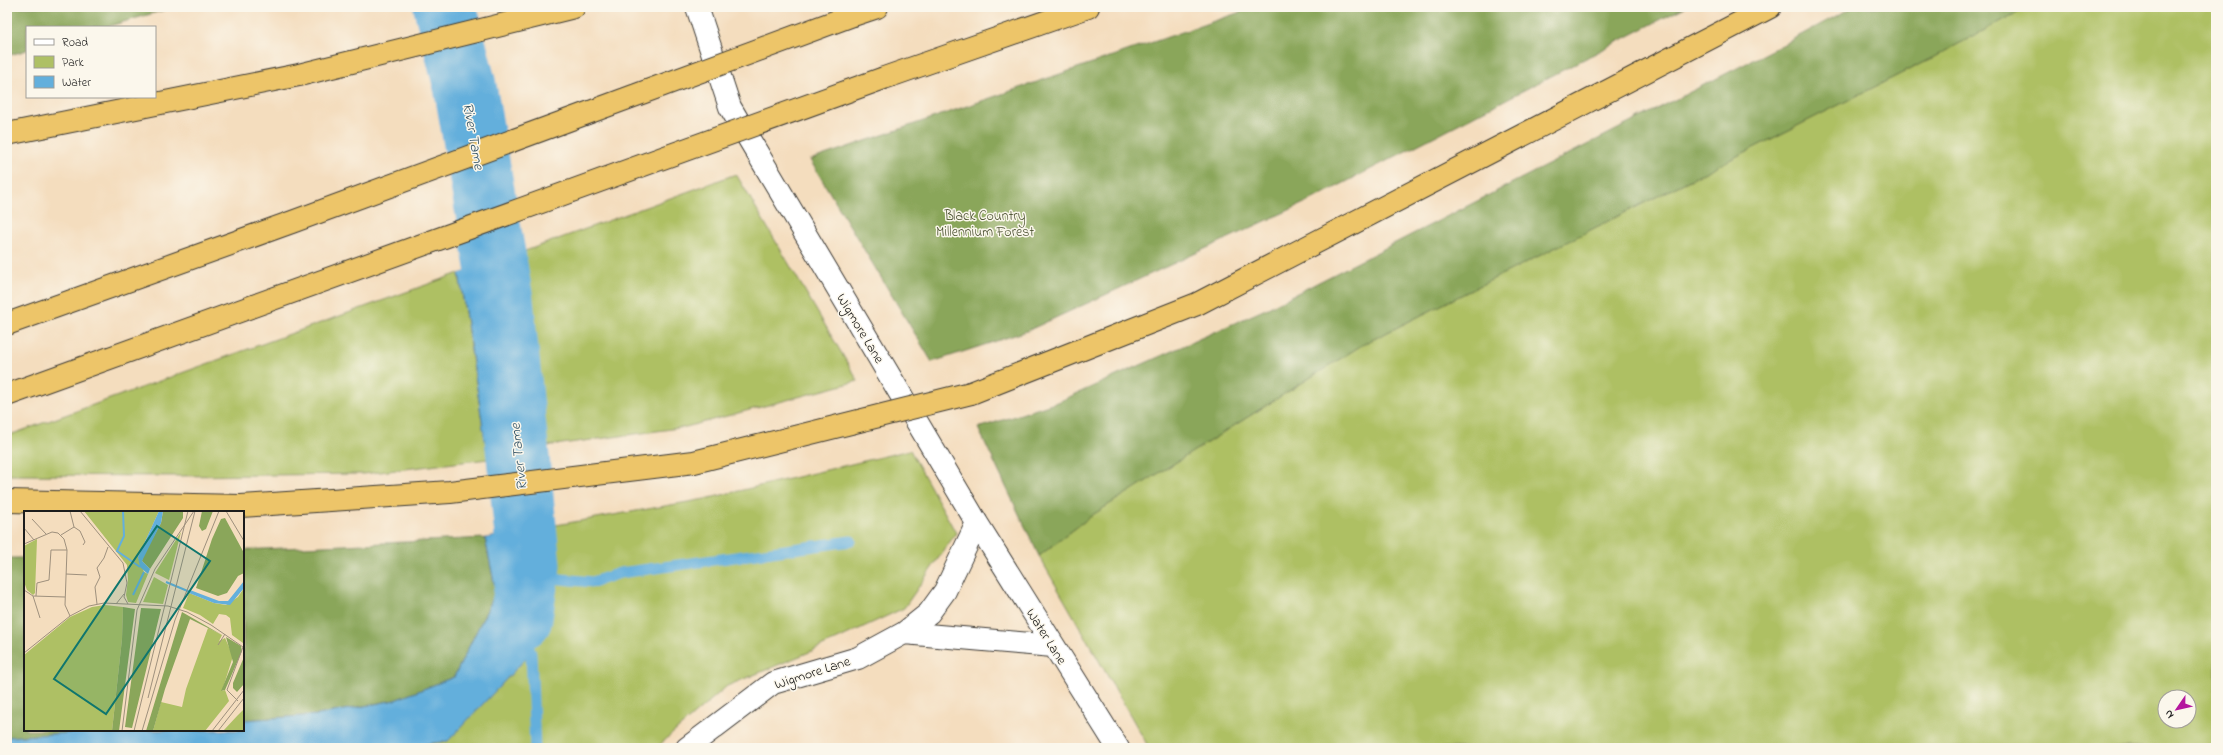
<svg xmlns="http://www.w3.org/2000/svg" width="2223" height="755" font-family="'Indie Flower',sans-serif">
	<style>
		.green { fill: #aec064; stroke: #656e40; fill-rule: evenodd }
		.forest { fill: #8aa65a; stroke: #53613b }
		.water { fill: #63afdc; stroke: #40667c }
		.pier { fill: #f4ddbe }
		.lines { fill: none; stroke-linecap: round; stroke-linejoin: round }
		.stream { stroke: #63afdc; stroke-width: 11 }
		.river { stroke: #63afdc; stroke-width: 63 }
		.minor-casing { stroke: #3c3934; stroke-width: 24 }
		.motorway-casing { stroke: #3c3934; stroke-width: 24 }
		.minor { stroke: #fff; stroke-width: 22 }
		.motorway { stroke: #edc569; stroke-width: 22 }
		.motorway-bridge-casing { stroke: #3c3934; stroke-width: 24; stroke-linecap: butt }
		.motorway-bridge { stroke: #edc569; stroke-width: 22 }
		.labels { text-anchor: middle; stroke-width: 3; stroke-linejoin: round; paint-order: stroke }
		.park-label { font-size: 14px; fill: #4f5535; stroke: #fbf7ec }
		.street-label { font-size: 14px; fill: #1c1c1c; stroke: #fbf7ec }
		.water-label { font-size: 15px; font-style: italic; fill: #385769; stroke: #fbf7ec }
		.inset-river { fill: none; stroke: #63afdc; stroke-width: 2 }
		.inset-road { fill: none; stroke: #9e907d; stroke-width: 1 }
		.view { fill: #0f766e; fill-opacity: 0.15; stroke: #0f766e; stroke-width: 2 }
		.inset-edge { fill: none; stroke: #1c1c1c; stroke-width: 2 }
	</style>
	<rect width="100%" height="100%" fill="#fbf7ec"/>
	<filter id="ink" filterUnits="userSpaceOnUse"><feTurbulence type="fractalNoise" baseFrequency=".025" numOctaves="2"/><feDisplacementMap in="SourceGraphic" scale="8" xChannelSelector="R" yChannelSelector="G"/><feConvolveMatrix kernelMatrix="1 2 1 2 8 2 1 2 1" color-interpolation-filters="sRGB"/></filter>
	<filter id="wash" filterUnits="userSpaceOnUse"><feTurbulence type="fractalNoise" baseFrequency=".012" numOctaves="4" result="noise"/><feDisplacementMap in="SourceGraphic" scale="16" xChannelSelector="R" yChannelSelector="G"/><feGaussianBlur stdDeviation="0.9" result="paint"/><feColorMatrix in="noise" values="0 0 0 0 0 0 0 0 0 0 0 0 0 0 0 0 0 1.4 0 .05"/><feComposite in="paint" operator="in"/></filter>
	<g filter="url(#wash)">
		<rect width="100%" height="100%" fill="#f4ddbe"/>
		<!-- green -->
		<path class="green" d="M2028,7h188v741h-1067l-110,-192 55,-42 268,-169 570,-287zM2165,697h24v24h-24z
			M736,174l122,207 -172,46 -146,20 -23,-193z
			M459,273l29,186 -125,15 -184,2 -172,-1v-39z
			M910,450l46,83 -52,75 -92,43 -85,35 -71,62h-259l51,-7 102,-163 -11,-50 166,-29z"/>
		<!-- forest -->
		<path class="forest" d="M7,7h168l-69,20h-79v23l-20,6z
			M1255,7h430l-374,193 -284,131 -95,31 -122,-202z
			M1853,7h175l-96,51 -570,287 -268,169 -55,42 -61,-128 80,-26 210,-94 516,-264z
			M485,538l11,54 -42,85 -59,23 -77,15 -75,5v-170z
			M7,558h18v172h88l-106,7z"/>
		<!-- water -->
		<path class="water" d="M517,254l23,193 -52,12 -29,-186z
			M539,528l11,50 -19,75 -83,88 -51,7h-390v-11l106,-7h130v-10l75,-5 77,-15 59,-23 42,-85 -11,-54z"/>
		<!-- pier -->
		<path class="pier" d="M516,252l2,2 -61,20 2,-2z
			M539,526l2,2 -58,10 2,-2z"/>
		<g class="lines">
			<!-- stream -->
			<path class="stream" d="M537,570l13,8 43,4 27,-9 231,-32
				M525,640l6,13 4,95"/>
			<!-- river -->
			<path class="river" d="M445,7l20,79 37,214 27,265 -8,53"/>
		</g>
	</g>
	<g filter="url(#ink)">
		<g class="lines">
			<!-- minor casing -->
			<g class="minor-casing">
				<path id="minor" d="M697,7l33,100 247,416 141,225
					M904,633l149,13
					M687,748l86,-65 85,-25 46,-25 25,-20 16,-22 32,-68"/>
			</g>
			<!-- motorway casing -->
			<g class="motorway-casing">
				<path id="motorway" d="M853,15l24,-8
					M884,78l204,-71
					M7,134l292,-59 275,-68
					M971,393l226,-89 573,-297"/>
			</g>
			<!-- minor -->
			<use href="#minor" class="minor"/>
			<!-- motorway -->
			<use href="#motorway" class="motorway"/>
			<!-- motorway-bridge casing -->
			<g class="motorway-bridge-casing">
				<path id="motorway-bridge" d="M7,324l285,-102 561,-207
					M7,395l877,-317
					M7,501l234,5 209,-14 244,-30 277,-69"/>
			</g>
			<!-- motorway-bridge -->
			<use href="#motorway-bridge" class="motorway-bridge"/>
		</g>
	</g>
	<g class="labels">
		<!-- park labels -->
		<g class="park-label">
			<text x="985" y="220">Black Country<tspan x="985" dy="16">Millennium Forest</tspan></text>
		</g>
		<!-- street labels -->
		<g class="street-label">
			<text transform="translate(861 328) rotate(59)" y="5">Wigmore Lane</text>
			<text transform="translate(1047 636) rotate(58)" y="5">Water Lane</text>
			<text transform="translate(812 672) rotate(-18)" y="5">Wigmore Lane</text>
		</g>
		<!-- water labels -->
		<g class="water-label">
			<text transform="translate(474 136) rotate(80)" y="5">River Tame</text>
			<text transform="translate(518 457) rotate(-96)" y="5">River Tame</text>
		</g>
	</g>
	<!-- overview -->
	<g transform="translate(24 511)">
		<rect width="220" height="220" fill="#f4ddbe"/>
		<path d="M60,0h75l-21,46 6,15 4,2 -12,29 -8,-1 -2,-7 2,-16 -1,-14zM157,21l-12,48 -14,-7zM13,28l-2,54 -2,2 -6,-5 -3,-8v-36zM130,66l14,8 -5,19 -20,-2zM220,77l-1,55 -11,-8 -2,-17 -4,-3 -7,-1 -6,10 -13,-9 -17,-7 6,-15 25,10 12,2 12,-8zM81,94l18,2 -1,32 -10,92h-88v-76l46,-38 22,-10zM184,117l14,7 -3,6 6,-3 8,18 -11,35 3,-1 4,11 -24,30h-52l8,-29 21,5 4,-18zM220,198v22h-21l15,-16z" fill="#aec064"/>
		<path d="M139,0h20v7l-33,51 -8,-8 1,-5 18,-33zM178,0h11l-7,18 -4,2 -3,-5zM201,7l19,35v20l-6,3 -11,17 -9,3 -22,-8 16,-49 9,-20zM99,96l12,2 -16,122h-7l10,-92zM117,97l20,1 -29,119 -7,-1zM158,101l40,23 -32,-16 -25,70 -12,42h-7zM202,126l15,9 1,5 -17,39 -4,1 12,-29zM220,146v27l-7,8 -4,-4v-5z" fill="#8aa65a"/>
		<path d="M135,0h4l-2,12 -19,38 8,8 -2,5 -8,-7 -2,-10zM220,70v7l-14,17 -16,-2 -25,-10 1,-3 29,11h9z" fill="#63afdc"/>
		<path class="inset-river" d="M99,0l1,25 -7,15 23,16M142,71l24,10M109,84l11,-23"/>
		<path class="inset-road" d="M56,0l43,52 4,20 -3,14 4,7M202,0l18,30M8,8l14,15M50,16l6,4 5,11 -2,3M0,17l10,12M37,24l13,-8 -4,-16M0,33l28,-12 6,1 6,6 3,11 -2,55 5,11M42,63l21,1M0,79l9,6 32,1M9,85l7,22M12,85l1,-13 12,-3 2,-30h16M73,93l-2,-17 5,-10 -3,-9 7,-10 4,-11M92,93l8,-10M194,134l7,-11M0,142l46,-37 19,-10 15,-3 64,3 19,6 24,13 32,22 -16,43 11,11M124,187l47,-187M98,220l15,-121 18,-41 39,-58M110,220l54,-220M118,220l33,-111 44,-109M188,220l32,-41M194,220l26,-33"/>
		<path class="view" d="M133,15l53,35 -104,153 -52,-35z"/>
		<rect width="220" height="220" class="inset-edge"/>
	</g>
	<!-- margin -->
	<rect width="2223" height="755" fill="none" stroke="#fbf7ec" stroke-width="24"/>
	<!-- legend -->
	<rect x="26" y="26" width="130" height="72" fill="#fbf7ec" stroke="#a29f99"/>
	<rect x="34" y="39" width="20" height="6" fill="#ffffff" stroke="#a29f99"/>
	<text x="62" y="46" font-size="12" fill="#1c1c1c">Road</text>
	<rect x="34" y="56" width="20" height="12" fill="#aec064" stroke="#a29f99"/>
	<text x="62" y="66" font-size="12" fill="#1c1c1c">Park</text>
	<rect x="34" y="76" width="20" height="12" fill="#63afdc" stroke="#a29f99"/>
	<text x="62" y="86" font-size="12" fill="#1c1c1c">Water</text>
	<!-- north arrow -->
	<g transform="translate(2177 709) rotate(236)"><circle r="19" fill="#fbf7ec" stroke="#a29f99"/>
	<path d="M0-3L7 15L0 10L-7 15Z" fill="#b5179e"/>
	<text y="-6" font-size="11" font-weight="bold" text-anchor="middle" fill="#1c1c1c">N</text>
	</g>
</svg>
